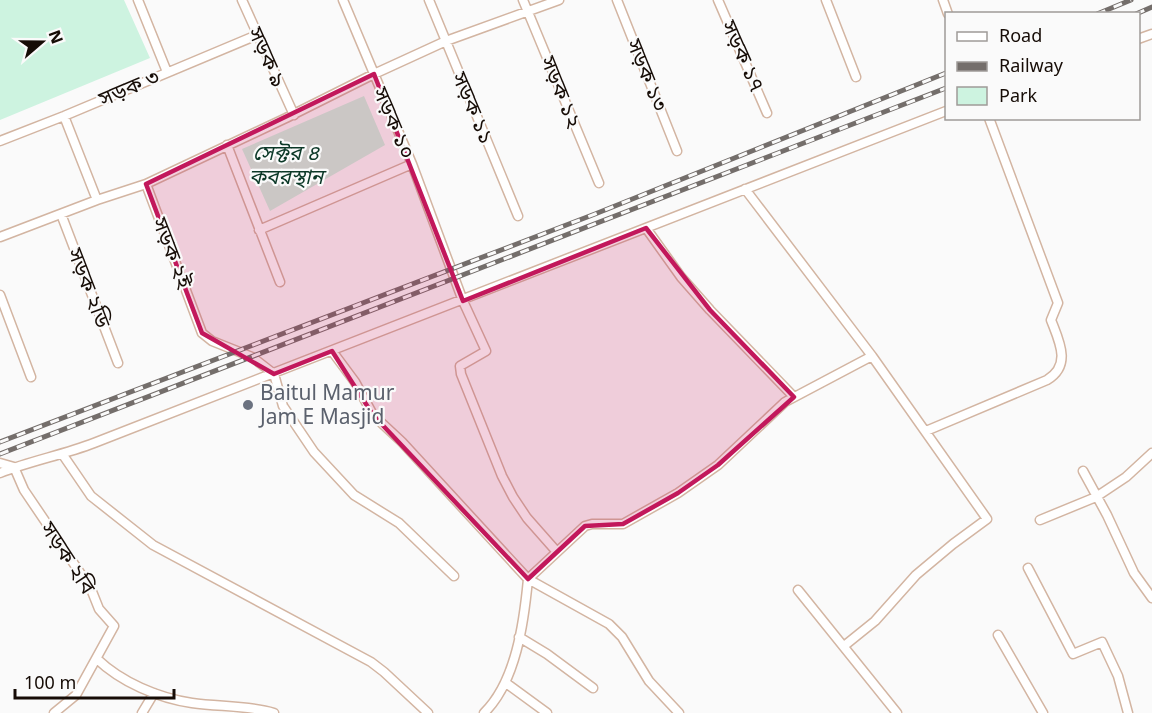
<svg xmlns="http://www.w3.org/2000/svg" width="1152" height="713" font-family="Georgia,'Noto Sans Bengali',serif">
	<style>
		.green { fill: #cdf3e0 }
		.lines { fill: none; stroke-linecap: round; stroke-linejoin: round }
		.street-casing { stroke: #d3b5a2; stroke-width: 11 }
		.street { stroke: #fff; stroke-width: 8 }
		.rail-casing { stroke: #746e6b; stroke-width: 5 }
		.rail { stroke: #fafafa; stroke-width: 3; stroke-dasharray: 9; stroke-linecap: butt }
		.marked { fill: #c2185b; fill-opacity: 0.2; stroke: #c2185b; stroke-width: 4.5; stroke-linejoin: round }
		.worship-dot { fill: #6b7280; stroke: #fafafa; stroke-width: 2 }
		.labels { text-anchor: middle; stroke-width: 4.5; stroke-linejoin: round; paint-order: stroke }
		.street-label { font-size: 21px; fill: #160c06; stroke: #fafafa }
		.park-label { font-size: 21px; font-style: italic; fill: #0b3827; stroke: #fafafa }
		.worship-label { font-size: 21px; fill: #5b616d; stroke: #fafafa; text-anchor: start }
	</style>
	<rect width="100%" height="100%" fill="#fafafa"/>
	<!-- green -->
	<path class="green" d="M0,0h124l26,58 -150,62z
		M364,96l21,49 -115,66 -28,-62z"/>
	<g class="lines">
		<!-- street casing -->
		<g class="street-casing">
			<path id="street" d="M138,0l29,72
				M242,0l52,115
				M343,0l69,164 51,137 23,50 -26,15 1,8 41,102 11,21 14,21 30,34
				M429,0l89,216
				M523,0l76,183
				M617,0l60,151
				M718,0l49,113
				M826,0l30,77
				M943,0l5,14
				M1138,39l14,-5
				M64,116l33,84
				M0,141l64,-25 193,-81
				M227,145l53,137
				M146,184l56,149 10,8 40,16 22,17 9,32 31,46 40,43 45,28 55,53
				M745,189l127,167
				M61,214l57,149
				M646,228l35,49 29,33 84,87
				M259,230l153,-66
				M0,237l97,-37 49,-16 140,-66 88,-44 72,-33 113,-41
				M0,295l31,82
				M332,351l23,31 18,33 29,27 126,137 81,45 13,13 27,44 30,32
				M926,431l121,-51c25,-15 12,-39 4,-60l7,-17 -69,-185
				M63,455l28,41 62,49 218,117 13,10 44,41
				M0,463l14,4 10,23 67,99 8,20 15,17 -38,69 -22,18
				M1083,471l24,44 27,58 18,25
				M0,473c30,-12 63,-18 94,-30l852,-332
				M1040,520l56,-23 30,-20 26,-24
				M1028,568l45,86 29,-12 16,34 10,37
				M798,590l99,123
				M998,635l45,78
				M519,637l28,17 46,34
				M97,659c24,23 61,39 95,44 28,4 55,2 82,10
				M506,683l41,30
				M142,713l12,-20
				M484,713c32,-31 40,-91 44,-134l57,-53 7,-2h31l55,-31 40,-28 67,-63 87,-46 115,163 -34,25 -37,31 -41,46 -31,25"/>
		</g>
		<!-- street -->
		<use href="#street" class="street"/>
		<!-- rail casing -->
		<g class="rail-casing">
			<path id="rail" d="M1097,14l34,-14
				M1136,14l16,-7
				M0,442l595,-228 351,-141
				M0,454l946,-366"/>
		</g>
		<!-- rail -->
		<use href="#rail" class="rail"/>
	</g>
	<!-- marked area -->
	<path class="marked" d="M374,74l89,227 183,-73 64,82 84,87 -76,68 -40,28 -55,31 -38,2 -57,53 -155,-164 -41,-64 -58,23 -72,-41 -56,-149z"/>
	<!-- markers -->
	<circle class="worship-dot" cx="248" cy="405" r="6"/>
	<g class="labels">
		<!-- street labels -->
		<g class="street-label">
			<text transform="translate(743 56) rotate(66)" y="7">সড়ক ১৭</text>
			<text transform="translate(267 57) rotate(66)" y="7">সড়ক ৯</text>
			<text transform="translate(647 75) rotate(68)" y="7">সড়ক ১৩</text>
			<text transform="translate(129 88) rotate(-23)" y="7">সড়ক ৩</text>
			<text transform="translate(561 92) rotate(68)" y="7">সড়ক ১২</text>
			<text transform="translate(473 108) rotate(67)" y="7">সড়ক ১১</text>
			<text transform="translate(394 123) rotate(67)" y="7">সড়ক ১০</text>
			<text transform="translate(172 253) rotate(69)" y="7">সড়ক ২ই</text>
			<text transform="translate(89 288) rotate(69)" y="7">সড়ক ২ডি</text>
			<text transform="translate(68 558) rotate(57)" y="7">সড়ক ২বি</text>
		</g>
		<!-- park labels -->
		<g class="park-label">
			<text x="286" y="160">সেক্টর ৪<tspan x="286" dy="24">কবরস্থান</tspan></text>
		</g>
		<!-- worship labels -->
		<g class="worship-label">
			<text x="260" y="400">Baitul Mamur<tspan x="260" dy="24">Jam E Masjid</tspan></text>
		</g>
	</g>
	<!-- legend -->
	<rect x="945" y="12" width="195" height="108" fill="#fafafa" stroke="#9f9b98" stroke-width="1.5"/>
	<rect x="957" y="32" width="30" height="9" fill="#ffffff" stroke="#9f9b98" stroke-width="1.5"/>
	<text x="999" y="42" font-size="18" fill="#160c06">Road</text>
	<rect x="957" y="62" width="30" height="9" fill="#746e6b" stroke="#9f9b98" stroke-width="1.5"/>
	<text x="999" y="72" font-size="18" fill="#160c06">Railway</text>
	<rect x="957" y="87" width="30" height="18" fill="#cdf3e0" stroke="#9f9b98" stroke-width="1.5"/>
	<text x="999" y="102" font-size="18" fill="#160c06">Park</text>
	<!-- north arrow -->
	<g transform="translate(42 42) rotate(70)" stroke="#fafafa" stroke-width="4.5" paint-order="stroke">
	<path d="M0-4.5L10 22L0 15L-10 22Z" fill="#160c06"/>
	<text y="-9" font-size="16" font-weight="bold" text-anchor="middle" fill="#160c06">N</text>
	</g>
	<!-- scale -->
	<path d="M15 689v9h159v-9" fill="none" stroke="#160c06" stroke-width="3"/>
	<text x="24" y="689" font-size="18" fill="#160c06" stroke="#fafafa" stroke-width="4.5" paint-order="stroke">100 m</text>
</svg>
